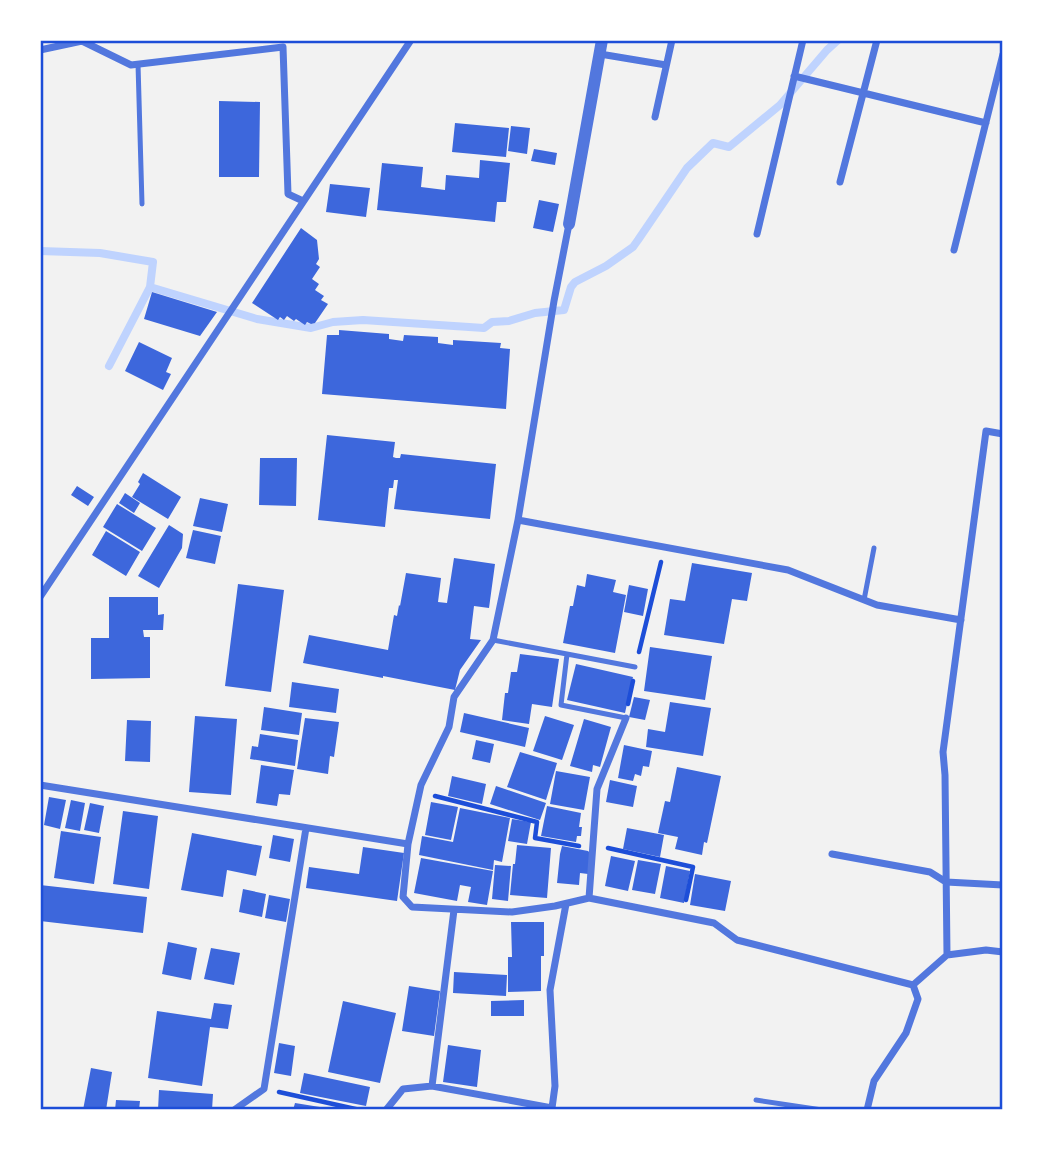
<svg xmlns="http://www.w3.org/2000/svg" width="1043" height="1150" font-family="Ubuntu,sans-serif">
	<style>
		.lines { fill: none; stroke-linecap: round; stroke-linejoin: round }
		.stream { stroke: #bfd3fe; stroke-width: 8 }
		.building { fill: #3d67dc }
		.path { stroke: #1d4ed8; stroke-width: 4.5 }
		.service { stroke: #5277de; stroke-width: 5 }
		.minor { stroke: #5277de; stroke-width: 7 }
		.tertiary { stroke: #5277de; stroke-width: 12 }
		.neatline { fill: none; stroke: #1d4ed8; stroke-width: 2.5 }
	</style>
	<rect width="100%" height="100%" fill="#f2f2f2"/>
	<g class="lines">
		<!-- stream -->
		<path class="stream" d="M40,251l60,2 53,9 -3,25 107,32 54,9 22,-6 30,-2 121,8 8,-6 17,-1 26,-8 29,-3 7,-23 4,-5 31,-16 27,-19 5,-7 49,-72 26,-25 16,4 51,-42 47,-55 11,-10
			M109,366l41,-79"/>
	</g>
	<!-- building -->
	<path class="building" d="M219,101l41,1 -1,75h-40z
		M455,123l54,5 -3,29 -54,-5z
		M511,126l19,2 -3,26 -19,-3z
		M534,149l23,4 -2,12 -24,-4z
		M480,160l30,3 -4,39h-9l-2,20 -118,-12 5,-47 41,4 -2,20 24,3 1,-15 33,3z
		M330,184l40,4 -4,29 -40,-5z
		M539,200l20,4 -6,28 -20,-4z
		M301,228l16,12 2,19 -3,5 4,3 -8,12 7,5 -4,6 9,6 -3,4 7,4 -13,19 -4,1 -4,-2 -2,3 -9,-6 -2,2 -7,-5 -3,4 -4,-3 -2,3 -26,-17z
		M152,292l65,20 -17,24 -56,-17z
		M339,330l50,4v5l14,2 1,-6 34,2v6l15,2v-5l48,3 -1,5 10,1 -4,60 -184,-15 5,-59h12z
		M139,342l33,16 -6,14 5,2 -8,16 -38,-19z
		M327,435l68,7 -2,15 3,1h4l1,-4 95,10 -6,55 -96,-10 4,-29h-4l-1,8h-4l-4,39 -67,-7z
		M260,458h37l-1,48 -37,-1z
		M143,473l38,24 -13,22 -36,-22 8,-13 -2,-2z
		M77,486l17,11 -6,9 -17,-11z
		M125,493l15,10 -6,10 -15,-10z
		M200,498l28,6 -6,28 -29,-6z
		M117,504l39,24 -14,23 -39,-24z
		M169,525l14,9 -1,14 -23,40 -21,-12z
		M193,530l28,6 -6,28 -29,-6z
		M106,531l34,21 -14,24 -34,-21z
		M454,558l41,6 -6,44 -15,-2 -4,33 11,1 -21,30 -5,20 -72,-14v2l-80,-15 6,-28 79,15 6,-35 3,1 2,-11 1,1 6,-33 35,5 -3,24 9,1z
		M692,563l60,10 -5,28 -15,-2 -8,45 -60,-9 6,-36 15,2z
		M587,574l29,6 -3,12 13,3 -11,58 -52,-10 7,-37h3l4,-21 8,2z
		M238,584l46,6 -13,102 -46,-6z
		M629,585l19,4 -5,27 -19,-4z
		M109,597h49v18l6,-1 -1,16h-20l1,7h6v41l-59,1v-41h18z
		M650,647l62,9 -7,44 -61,-9z
		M520,654l39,5 -7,48 -20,-3 -3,20 -27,-4 3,-27h3l3,-21h6z
		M576,664l57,13 -8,36 -58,-13z
		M292,682l47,7 -3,24 -47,-6z
		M634,697l16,3 -5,20 -16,-3z
		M670,702l41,6 -8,48 -57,-9 2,-18 17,3z
		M264,707l38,6 -3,22 -38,-5z
		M464,713l65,15 -4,19 -65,-15z
		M195,716l42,3 -6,76 -42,-3z
		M545,716l29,9 -12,35 -29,-9z
		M305,718l34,4 -5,35 -4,-1 -2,18 -31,-5z
		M584,719l27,8 -11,40 -7,-2 -1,7 -22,-6z
		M127,720l24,1 -1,41 -25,-1z
		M260,734l38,6 -3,26 -45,-7 2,-13 6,1z
		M476,740l18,4 -4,19 -18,-4z
		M624,745l28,6 -3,16 -6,-1 -2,10 -6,-2 -2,7 -15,-3z
		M520,752l37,11 -11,37 -39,-13z
		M261,765l33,5 -4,25 -11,-1 -2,12 -21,-3z
		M677,767l44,9 -14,67 -3,-1 -2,13 -27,-6 3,-12 -20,-4 7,-32 5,1z
		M556,771l34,6 -6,33 -34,-6z
		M452,776l34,8 -4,20 -34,-8z
		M610,780l27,6 -4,21 -27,-5z
		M496,786l50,17 -6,17 -50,-16z
		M49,797l17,3 -6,29 -16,-4z
		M71,800l14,3 -5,28 -15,-3z
		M431,802l27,5 -7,33 -26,-5z
		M90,803l14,3 -5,27 -15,-3z
		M547,806l34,7 -2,14h3l-1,9h-4l-1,6 -35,-6z
		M460,808l50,10 -8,44 -8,-2 -1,10 -74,-15 3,-19 31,6z
		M123,811l35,5 -9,73 -36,-5z
		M512,819l19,3 -4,22 -19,-3z
		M627,828l37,7 -4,22 -37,-8z
		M61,831l40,6 -7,47 -40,-6z
		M192,833l70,13 -6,30 -29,-6 -4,27 -42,-7z
		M273,835l21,4 -4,23 -21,-4z
		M517,845l34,3 -4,50 -37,-3 3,-31h2z
		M562,846l26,5 2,2 -2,21 -8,-1 -1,12 -22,-2 3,-29z
		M363,847l41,6 -7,48 -91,-13 3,-21 50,7z
		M611,856l24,5 -7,30 -23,-5z
		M421,858l72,13 -6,34 -19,-3 3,-15 -11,-2 -3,16 -43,-8z
		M638,860l23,4 -6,30 -23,-4z
		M495,865l16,1 -3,35 -16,-2z
		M666,866l24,5 -6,32 -24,-5z
		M695,874l36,7 -6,30 -35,-6z
		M40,885l107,12 -4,36 -103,-12z
		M243,889l23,5 -4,23 -23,-5z
		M269,895l21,4 -4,23 -21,-4z
		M511,922h33v34h-3v35l-33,1v-35h4z
		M168,942l29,6 -6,32 -29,-6z
		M211,948l29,5 -6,32 -30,-6z
		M454,972l53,3 -1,21 -53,-3z
		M409,986l31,5 -6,45 -32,-5z
		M524,1000v16h-33v-15z
		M343,1001l53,12 -16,70 -52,-11z
		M214,1003l18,2 -4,24 -18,-2 -8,59 -54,-8 9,-67 54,8z
		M279,1043l16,3 -4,30 -17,-3z
		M448,1045l33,5 -4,37 -34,-5z
		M91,1068l21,4 -6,38h-23z
		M304,1073l66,14 -4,19 -66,-13z
		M159,1090l54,4 -1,16h-54z
		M116,1100l24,1 -1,9h-24z
		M295,1103l31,5v2h-33z"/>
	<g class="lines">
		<!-- path -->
		<path class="path" d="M639,652l22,-90
			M628,704l5,-23
			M435,796l102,26 -2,16 44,8
			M608,848l85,19 -7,33
			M279,1092l81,18"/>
		<!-- service -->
		<path class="service" d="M138,64l4,140
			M864,600l10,-52
			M493,640l74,14 -6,51 65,13
			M567,654l68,13
			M756,1100l66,10"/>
		<!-- minor -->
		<path class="minor" d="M40,50l42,-9 49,24 152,-18 5,147 15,7
			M600,54l66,11
			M794,76l192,47
			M655,117l17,-77
			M840,182l37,-142
			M757,234l46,-194
			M954,250l49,-196
			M518,520l270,50 89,35 84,15
			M40,597l371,-557
			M40,785l368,59 -5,53 9,10 100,5 43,-6 34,-8 125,25 23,17 176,45 34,-30 39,-5 17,2
			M408,844l13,-59 28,-58 5,-30 39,-57 25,-120 36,-219 15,-77
			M832,854l98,18 16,10 57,3
			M589,898l8,-109 29,-71
			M947,955l-2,-180 -2,-23 43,-321 17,3
			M432,1086l22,-176
			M234,1110l30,-21 42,-261
			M386,1110l17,-21 29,-3 120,22 3,-22 -5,-96 16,-86
			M867,1110l7,-29 32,-48 12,-34 -5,-14"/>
		<!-- tertiary -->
		<path class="tertiary" d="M569,224l33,-184"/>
	</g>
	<!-- border -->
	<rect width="1043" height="1150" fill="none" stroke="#ffffff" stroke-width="84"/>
	<rect x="42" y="42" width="959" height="1066" class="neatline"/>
</svg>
